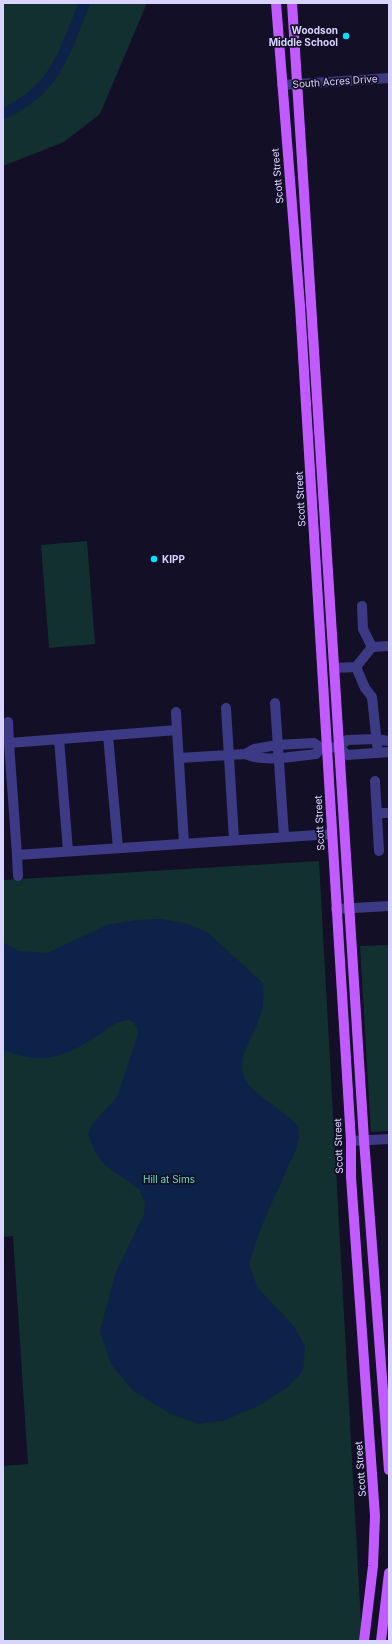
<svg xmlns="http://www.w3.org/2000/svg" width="392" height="1644" font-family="Inter,sans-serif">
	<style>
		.green { fill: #12302f }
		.water { fill: #0c2248 }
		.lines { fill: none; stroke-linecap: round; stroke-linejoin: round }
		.river { stroke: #0c2248; stroke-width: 11 }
		.minor { stroke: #3d3a85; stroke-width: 10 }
		.major { stroke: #c25bff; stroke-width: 10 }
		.poi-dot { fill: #00e5ff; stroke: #130f26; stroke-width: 1.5 }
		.labels { text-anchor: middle; stroke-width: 3.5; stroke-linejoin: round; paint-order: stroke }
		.poi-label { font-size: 10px; font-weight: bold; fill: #d9d4ff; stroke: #130f26; text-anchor: end }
		.street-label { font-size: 10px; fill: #d9d4ff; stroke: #130f26 }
		.park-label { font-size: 10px; fill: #5fe0c0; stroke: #130f26 }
	</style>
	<rect width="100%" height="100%" fill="#130f26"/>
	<!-- green -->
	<path class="green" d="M3,3h144l-47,111 -36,28 -61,24z
		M87,541l8,103 -46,4 -8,-103z
		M319,861l43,780h-359v-175l25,-2 -15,-228 -10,1v-357z
		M389,945v186l-18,1 -11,-186z"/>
	<!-- water -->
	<path class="water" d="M161,919l23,4 23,9 56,51c1,14 1,26 -5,39 -8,22 -27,43 -7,65 14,15 33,24 47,39l1,12 -3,11 -34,76 -13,38 8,24 36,38 12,21 -2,25 -15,16 -30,19 -35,15 -25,3 -27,-10 -38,-23 -22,-27 -11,-33 16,-59 28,-58 1,-12 -6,-13 -34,-24 -10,-13 -7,-18 5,-11 24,-26 21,-63 -1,-7 -7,-7c-11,0 -18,6 -27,12 -36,24 -58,35 -100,18v-108l15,9 29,2 60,-28 29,-5z"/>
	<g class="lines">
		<!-- river -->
		<path class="river" d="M3,113c6,-1 11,-5 16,-8 41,-24 48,-62 66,-102"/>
		<!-- minor -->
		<path class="minor" d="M282,85l107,-7
			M362,606l1,23 9,18
			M356,667l9,21 7,9 6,56
			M334,668l22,-1 16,-20 17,-1
			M275,703l9,133
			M226,708l8,131
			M176,712l1,18
			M8,722l1,21
			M108,735l10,113
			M59,739l9,112
			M339,747l8,8 42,-3
			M321,748l-5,6c-22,2 -51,9 -71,0l9,-5 23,-4 37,-2 7,5 18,-1 8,-7 28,-1 14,2
			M179,758l66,-4
			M375,781l4,70
			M377,813h12
			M184,843l-7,-113 -168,13 8,112 315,-21
			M17,855l1,21
			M336,909l53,-3
			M351,1141l38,-2"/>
		<!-- major -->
		<path class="major" d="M276,3l24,303 51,835v36l24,339 -2,50 -9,75
			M292,3l72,1137 25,330
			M381,1641l8,-68"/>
	</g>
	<!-- markers -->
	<g class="poi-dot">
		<circle cx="346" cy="36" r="4"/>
		<circle cx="154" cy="559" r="4"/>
	</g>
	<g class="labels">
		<!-- poi labels -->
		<g class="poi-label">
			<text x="338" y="34">Woodson<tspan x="338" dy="12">Middle School</tspan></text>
			<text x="162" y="563" text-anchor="start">KIPP</text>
		</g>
		<!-- street labels -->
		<g class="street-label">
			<text transform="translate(335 81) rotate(-4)" y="4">South Acres Drive</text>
			<text transform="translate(277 176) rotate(-95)" y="4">Scott Street</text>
			<text transform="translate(300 499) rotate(-93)" y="4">Scott Street</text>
			<text transform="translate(319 823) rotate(-93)" y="4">Scott Street</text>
			<text transform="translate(338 1146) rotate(-92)" y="4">Scott Street</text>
			<text transform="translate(360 1469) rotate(-94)" y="4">Scott Street</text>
		</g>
		<!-- park labels -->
		<g class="park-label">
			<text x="169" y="1183">Hill at Sims</text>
		</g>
	</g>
	<!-- border -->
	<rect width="392" height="1644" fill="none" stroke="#d9d4ff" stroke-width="8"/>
</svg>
